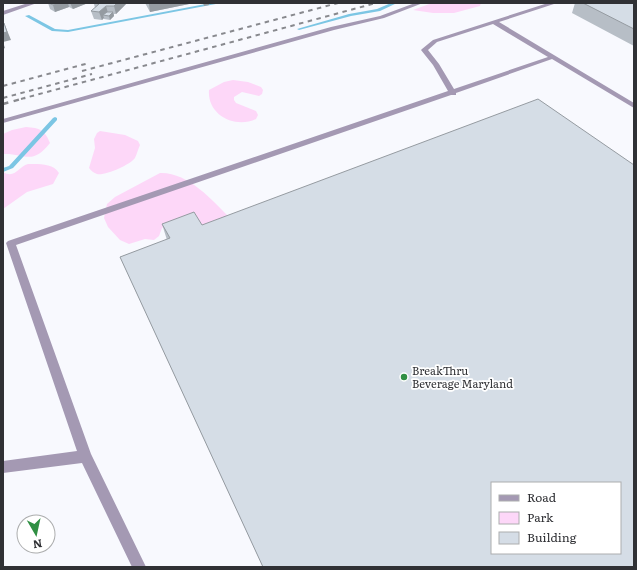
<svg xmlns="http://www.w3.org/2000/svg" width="637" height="570" font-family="Literata,serif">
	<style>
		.green { fill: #fdd7f8 }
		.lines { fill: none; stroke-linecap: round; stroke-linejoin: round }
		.stream { fill: #7cc6e4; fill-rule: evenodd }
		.minor { fill: #a499b3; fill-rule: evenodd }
		.rail-far1 { stroke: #88898e; stroke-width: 2; stroke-dasharray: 4.5 4.5; stroke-linecap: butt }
		.rail { stroke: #88898e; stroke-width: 2.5; stroke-dasharray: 5.5 5.5; stroke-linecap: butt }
		.wall { fill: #b7bec6 }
		.shaded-wall { fill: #959ba1 }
		.building { fill: #d5dde6; stroke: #959ba1; fill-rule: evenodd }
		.poi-dot { fill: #308f43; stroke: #fff; stroke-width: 1.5 }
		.labels { text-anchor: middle; stroke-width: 3.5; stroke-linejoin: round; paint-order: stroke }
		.poi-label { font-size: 11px; fill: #303135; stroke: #fff; text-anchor: start }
	</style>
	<rect width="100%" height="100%" fill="#f8f9fe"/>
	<!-- green -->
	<path class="green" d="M432,3h49l-1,3 -26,7h-21l-20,-3z
		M233,80l15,2 13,5 2,3 -1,4 -3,2 -17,-4 -8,5v3l2,3 20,8 2,4 -2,4c-21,10 -49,-4 -47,-29l15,-8z
		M26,127c14,1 19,3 24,16 -18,23 -25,10 -47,11v-20l9,-4z
		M100,131l25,4 13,6 2,4c-2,4 -3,9 -5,13 -5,7 -30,18 -38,16 -3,-1 -6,-3 -8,-6l6,-20 -1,-9 3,-6z
		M28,164c11,0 25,-1 31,9l-6,11 -26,8 -24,17v-37c12,7 15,-5 25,-8z
		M160,173c28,-1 52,27 70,45l-11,15 -50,-10 -7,5 -3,8 -5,4 -9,-1 -16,5 -9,-4 -12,-13 -4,-9 3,-14 8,-7z"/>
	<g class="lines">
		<!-- stream -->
		<path class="stream" d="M211,3h10l-153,29 -16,-1 -27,-15 4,-1 26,14 13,1z
			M391,3h6l-17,8 -29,5 -52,14 -2,-1 52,-15 28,-5z
			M55,117l2,1v2l-44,48 -10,4v-4l6,-2 44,-48z"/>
		<!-- minor -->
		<path class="minor" d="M28,3h9l-34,12v-4z
			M415,3h8l-39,15 -50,12 -331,93v-4l328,-92 49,-11z
			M548,3h9l-58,19 135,81v5l-82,-49 -96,34v2h-5l-435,150 75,209 55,113h-14l-50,-104 -79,10v-12l74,-10 -71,-208 2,-2 440,-150 -15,-26 -12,-15 1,-1 11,-9zM493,24l55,33 -94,32 -15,-25 -11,-14 9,-8z"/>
		<!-- rail-far1 -->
		<path class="rail-far1" d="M82,71l256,-68
			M3,86l86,-23
			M3,98l89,-24
			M21,99l355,-96"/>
		<!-- rail -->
		<path class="rail" d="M3,104l22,-6"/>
	</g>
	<!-- wall -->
	<path class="wall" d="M48,3h40l-15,6 -4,-2 -14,5 -5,-3z
		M93,3h32l1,1 -10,10h-2v2l-4,4 -6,-1v-1l-2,2 -8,-1 -3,-8 4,-3 -1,-4z
		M145,3h49l-44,9z
		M575,3h59v43l-62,-33z
		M162,224l40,1 432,342h-371l-143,-310 47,-17z"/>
	<!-- shaded-wall -->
	<path class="shaded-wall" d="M57,3h11l1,4 -14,5 -2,-7z
		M70,3h18l-15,6z
		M117,3h8l1,1 -10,10 -2,-8z
		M154,3h40l-44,9 -1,-8z
		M203,3h6v2l-5,1z
		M106,6l2,7 -5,2 1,3 -2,2 -3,-8z
		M113,12l1,4 -4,4 -1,-4z
		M4,23l7,17 -8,2 2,6 -2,1v-16z"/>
	<!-- building -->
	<path class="building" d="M49,3h8l-4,2z
		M94,3h23l-3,3h-8l-7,6 -8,-1 8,-7z
		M583,3h51v26z
		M107,12h6l-4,4 -6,-1z
		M4,23l3,9 -4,1v-9z
		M538,99l96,66v402h-371l-143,-310 50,-19 -8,-14 32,-12 8,13zM492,483h128v70h-128z"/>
	<!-- markers -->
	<circle class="poi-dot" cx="404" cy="377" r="4"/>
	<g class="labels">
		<!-- poi labels -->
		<g class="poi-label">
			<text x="412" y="375">BreakThru<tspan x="412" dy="13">Beverage Maryland</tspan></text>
		</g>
	</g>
	<!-- border -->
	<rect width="637" height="570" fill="none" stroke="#303135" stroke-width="8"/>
	<!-- legend -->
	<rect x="491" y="482" width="130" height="72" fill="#ffffff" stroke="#acadae"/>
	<rect x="499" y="495" width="20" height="6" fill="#a499b3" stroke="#acadae"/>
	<text x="527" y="502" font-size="12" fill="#303135">Road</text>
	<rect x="499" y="512" width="20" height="12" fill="#fdd7f8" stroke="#acadae"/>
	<text x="527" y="522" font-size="12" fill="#303135">Park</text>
	<rect x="499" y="532" width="20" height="12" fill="#d5dde6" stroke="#acadae"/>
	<text x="527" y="542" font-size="12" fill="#303135">Building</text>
	<!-- north arrow -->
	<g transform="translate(36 534) rotate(171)"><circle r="19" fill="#ffffff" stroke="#acadae"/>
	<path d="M0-3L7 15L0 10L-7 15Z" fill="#308f43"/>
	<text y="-6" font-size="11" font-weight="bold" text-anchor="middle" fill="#303135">N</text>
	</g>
</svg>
